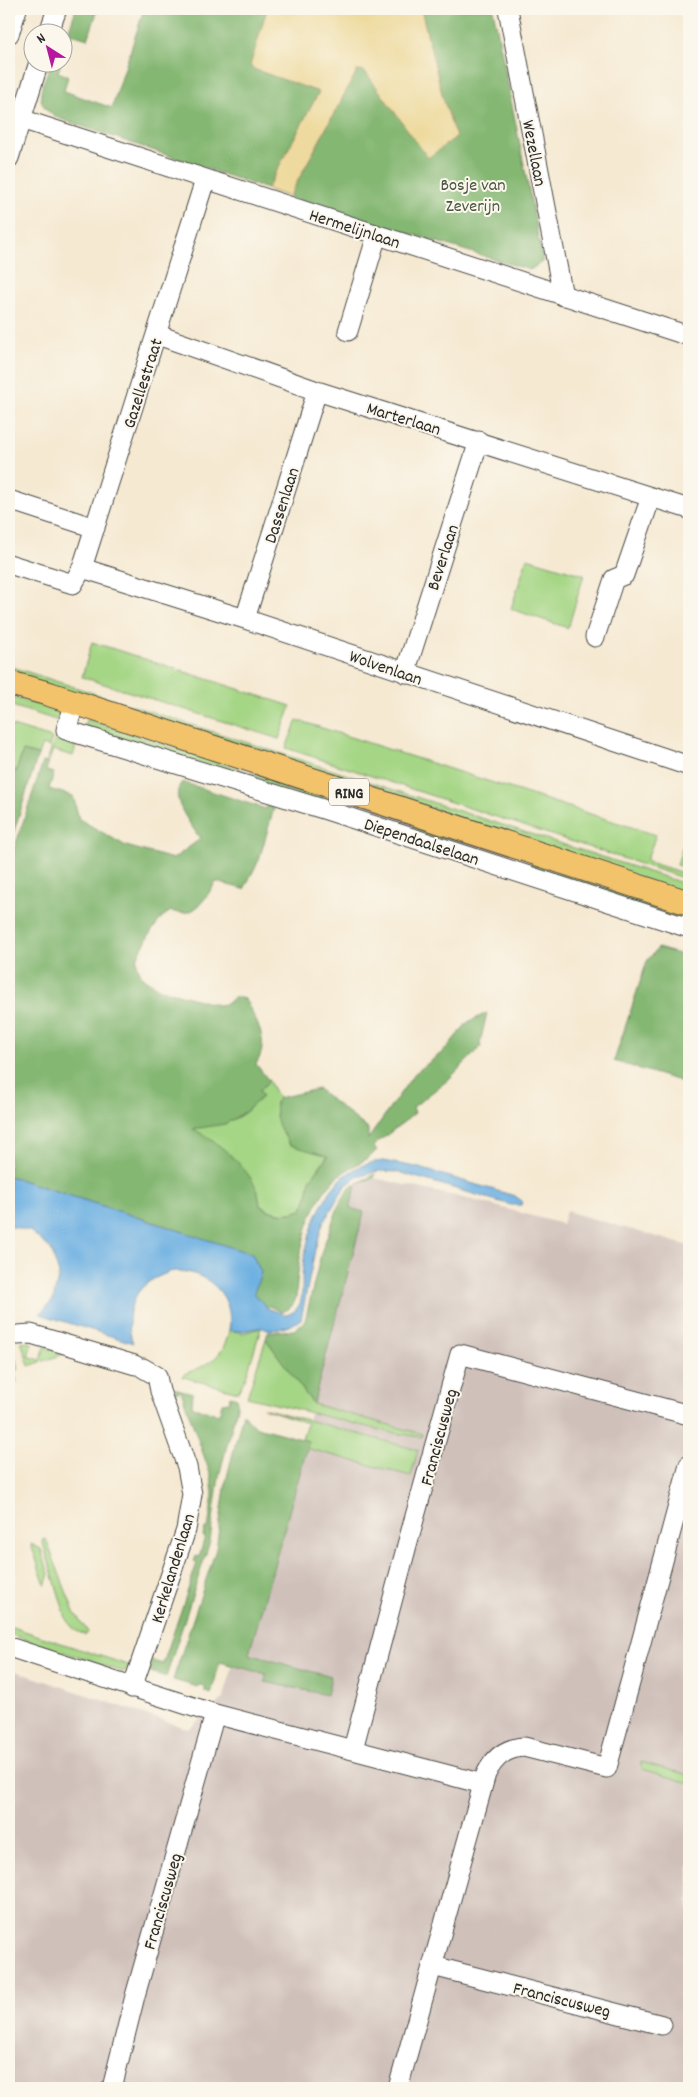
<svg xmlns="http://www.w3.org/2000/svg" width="698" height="2097" font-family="Dekko,sans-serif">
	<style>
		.industrial { fill: #cfc0ba }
		.green { fill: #a5d685; stroke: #688058 }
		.forest { fill: #84b772; stroke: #58714e }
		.sand { fill: #eeda9e; stroke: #8c8264 }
		.water { fill: #6db0e2; stroke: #4c6e86 }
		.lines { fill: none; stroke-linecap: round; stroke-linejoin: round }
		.minor-casing { stroke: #494844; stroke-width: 21 }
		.major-casing { stroke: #494844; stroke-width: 26 }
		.minor { stroke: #fff; stroke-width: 19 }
		.major { stroke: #f2c36a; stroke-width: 24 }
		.labels { text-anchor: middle; stroke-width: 4; stroke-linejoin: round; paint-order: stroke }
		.shield { fill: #fbf7ec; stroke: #696865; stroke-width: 1 }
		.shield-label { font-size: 16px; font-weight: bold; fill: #2b2b2b }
		.street-label { font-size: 18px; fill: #2b2b2b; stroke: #fbf7ec }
		.park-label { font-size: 18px; fill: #4a5642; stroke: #fbf7ec }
	</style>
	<rect width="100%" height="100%" fill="#fbf7ec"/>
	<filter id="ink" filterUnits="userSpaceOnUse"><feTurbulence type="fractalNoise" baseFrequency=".02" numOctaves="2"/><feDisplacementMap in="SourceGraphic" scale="10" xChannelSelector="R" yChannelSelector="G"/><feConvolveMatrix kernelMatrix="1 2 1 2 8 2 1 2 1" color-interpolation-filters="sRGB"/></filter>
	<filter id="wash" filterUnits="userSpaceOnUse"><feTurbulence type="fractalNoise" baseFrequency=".0096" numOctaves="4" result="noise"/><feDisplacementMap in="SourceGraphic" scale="20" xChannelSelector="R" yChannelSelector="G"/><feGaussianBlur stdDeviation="1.12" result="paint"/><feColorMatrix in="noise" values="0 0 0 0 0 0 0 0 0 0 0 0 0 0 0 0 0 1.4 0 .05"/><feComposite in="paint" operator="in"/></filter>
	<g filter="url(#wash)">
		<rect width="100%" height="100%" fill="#f5e9d2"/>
		<!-- industrial -->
		<path class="industrial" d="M374,1178l103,23 85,23 4,-13 123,35v842h-680v-419l180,60 34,-30 90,-295 51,-192 -14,-4 7,-25z"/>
		<!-- green -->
		<path class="green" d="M527,558l57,17 -16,53 -57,-19z
			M92,642l199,64 -12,33 -197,-62z
			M9,666l680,219v9l-680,-220z
			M9,696l52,16 -2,9 -50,-16z
			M87,719l392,129 210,66v9l-604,-197z
			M297,720l359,115 -10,26 43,14v5l-403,-132z
			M9,725l43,13 -3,9 -7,-2 -4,10 -15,-3 -8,20 -6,-2z
			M55,739l21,7 -3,10 -20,-6 -5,13h-2z
			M686,835l3,1v33l-12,-4z
			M269,1081l9,17 -3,7 53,50 -18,25 -3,17 -5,13c-18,6 -26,4 -42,-4l-3,-17 -65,-61c22,-4 43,-4 59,-21 9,-10 4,-15 18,-26z
			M261,1328l-15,49 -8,15 -55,-15 1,-3c24,-9 40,-16 45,-44l14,3z
			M266,1339l47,65 109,30 -1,3 -33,-5 -141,-35z
			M21,1341l11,2 -4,13 12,4 5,-13 19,7 -35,12z
			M10,1344l9,25 -5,2 3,11 -8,3z
			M263,1408l155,42 -7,26 -106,-28 -4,-7 6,-18z
			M46,1539l28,73 14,20 -2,3 -10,-4 -9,-10 -25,-81z
			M31,1544l10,5 8,25 -4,12z
			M9,1626l122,40 -8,6 -114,-38z
			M641,1762l48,13v8l-47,-14z"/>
		<!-- forest -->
		<path class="forest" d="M76,9h22l-10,30 -20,-6z
			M144,9h123l-16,57 5,4 63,22 -52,97 -212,-72c-24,-17 -12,-31 -4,-54h10l-3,9 10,4 -4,15 48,17z
			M421,9h72l49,247v6l-12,8 -241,-73 68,-126 5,-1 5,4 61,83 28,-20 -13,-39z
			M23,751l15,4 -29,92v-66l3,-10 4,1z
			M43,762l5,1 -2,8 8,2 -5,16 24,7 6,23 47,27 47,13 27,-20c-9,-16 -32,-40 -18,-57l84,27 1,-3 7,2 -15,52 -15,29 -28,-7c-12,18 -21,37 -45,29l-9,6 -13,18 -12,23v8l6,12 17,11 57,16 9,-1 8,-7 11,2c11,23 26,41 11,65l13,17 -10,9 3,7 -17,15 -20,12 -32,5c23,11 51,35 63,58 3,5 3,13 4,19 16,8 24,10 42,4l5,-13 3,-17 18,-24 -38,-11c-10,-16 -19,-29 -12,-47l40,-9 50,40v10l46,-65 30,-23 24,-29 19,-9 -7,30 1,4 -33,33 -35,27 2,6 -42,33 4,4c-11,13 -29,16 -43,30 -29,30 -36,78 -38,118 -3,8 -6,11 -14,14l-13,-6 -2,2 -13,-15 7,-21 -9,-18 -243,-78v-312z
			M658,948l31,9v116l-3,10 -72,-22 33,-100z
			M375,1174l-1,4 -17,5 -7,25 14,4 -51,192 -47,-65 2,-7 26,-2 11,-9 17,-71 17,-45 10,-17z
			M174,1388l19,5 -1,14 27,7 3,-11 7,-1 1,-6 7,2v9l-18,69 -9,65 -44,136 -18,-6 4,-10 11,3 34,-101 -3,-1 2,-6 3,1 6,-20 -2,-1 2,-7h3l5,-35 -2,-18 -30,-85 -11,3 -2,-4z
			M243,1413l9,11 5,3 52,14 -60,213 82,23 -4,18 -62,-13 1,-8 -46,-12 -9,32 -6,-2v-6l-6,-1 -1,2 -25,-7 43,-131 10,-68z"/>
		<!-- sand -->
		<path class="sand" d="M267,9h154l22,89 13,39 -28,21 -61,-84 -5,-4 -5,1 -68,126 -22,-8 52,-97 -63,-22 -6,-4z"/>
		<!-- water -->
		<path class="water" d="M383,1161l33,6 99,29 7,5 -1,4h-10l-113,-33 -20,-1 -21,6 -12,9 -22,37 -8,27 -14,69c-9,7 -21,11 -33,11 -4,-1 -3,-2 -8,-2 -14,1 -14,5 -31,2 6,-34 -21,-59 -54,-59 -5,0 -10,3 -15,5 -28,11 -37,40 -27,67l-93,-29 13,-14 6,-26 -8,-25 -21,-18 -21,-5v-50l243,78 9,18 -7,21 13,15 19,7c7,-2 12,-6 14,-12 4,-11 1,-27 3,-38 7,-44 28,-101 80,-104z"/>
	</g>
	<g filter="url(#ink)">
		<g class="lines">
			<!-- minor casing -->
			<g class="minor-casing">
				<path id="minor" d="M508,9l55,287
					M49,32l8,-23
					M9,34l8,-25
					M21,119l668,217
					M9,158l30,-96
					M348,331l29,-96
					M158,335l159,56 372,118
					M9,500l86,28
					M9,564l64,20 9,-16 123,-388
					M82,568l163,51 444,147
					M245,619l72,-228
					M595,637l19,-58 10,-4 27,-78
					M405,673l74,-232
					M75,703l-9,27 257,79 366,119
					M18,1335l13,-1 104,31
					M9,1647l206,67 268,70
					M132,1688l54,-158 6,-36 -5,-27 -27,-76 -3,-15 -14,-8
					M353,1749l54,-204 53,-191 229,61
					M433,1966l229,59
					M112,2088l23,-92 80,-282
					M398,2088l88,-314c8,-16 19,-26 38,-27l83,21 82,-303"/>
			</g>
			<!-- major casing -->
			<g class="major-casing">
				<path id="major" d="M9,683l37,10 643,210"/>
			</g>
			<!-- minor -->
			<use href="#minor" class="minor"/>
			<!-- major -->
			<use href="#major" class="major"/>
		</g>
	</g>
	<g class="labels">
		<!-- shield labels -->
		<rect class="shield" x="329" y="778.5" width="40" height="27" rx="4"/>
		<g class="shield-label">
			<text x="349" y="798">RING</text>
		</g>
		<!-- street labels -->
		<g class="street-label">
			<text transform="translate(535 153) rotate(79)" y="6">Wezellaan</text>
			<text transform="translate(355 228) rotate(18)" y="6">Hermelijnlaan</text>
			<text transform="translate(142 383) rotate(-72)" y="6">Gazellestraat</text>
			<text transform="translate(404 418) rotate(17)" y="6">Marterlaan</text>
			<text transform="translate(281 505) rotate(-72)" y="6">Dassenlaan</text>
			<text transform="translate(442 557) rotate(-72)" y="6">Beverlaan</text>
			<text transform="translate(386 667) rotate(19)" y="6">Wolvenlaan</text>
			<text transform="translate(422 841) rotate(18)" y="6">Diependaalselaan</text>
			<text transform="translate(438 1437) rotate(-75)" y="6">Franciscusweg</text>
			<text transform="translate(172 1568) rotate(-73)" y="6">Kerkelandenlaan</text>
			<text transform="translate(162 1901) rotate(-74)" y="6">Franciscusweg</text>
			<text transform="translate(562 1999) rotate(14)" y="6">Franciscusweg</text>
		</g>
		<!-- park labels -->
		<g class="park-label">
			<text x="473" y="190">Bosje van<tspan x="473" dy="21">Zeverijn</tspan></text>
		</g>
	</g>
	<!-- margin -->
	<rect width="698" height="2097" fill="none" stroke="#fbf7ec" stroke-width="30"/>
	<!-- north arrow -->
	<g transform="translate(48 48) rotate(324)"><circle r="24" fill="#fbf7ec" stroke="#a8a59f"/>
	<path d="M0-4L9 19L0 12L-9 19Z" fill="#b5179e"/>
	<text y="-8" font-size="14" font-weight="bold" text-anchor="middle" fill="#2b2b2b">N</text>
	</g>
</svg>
